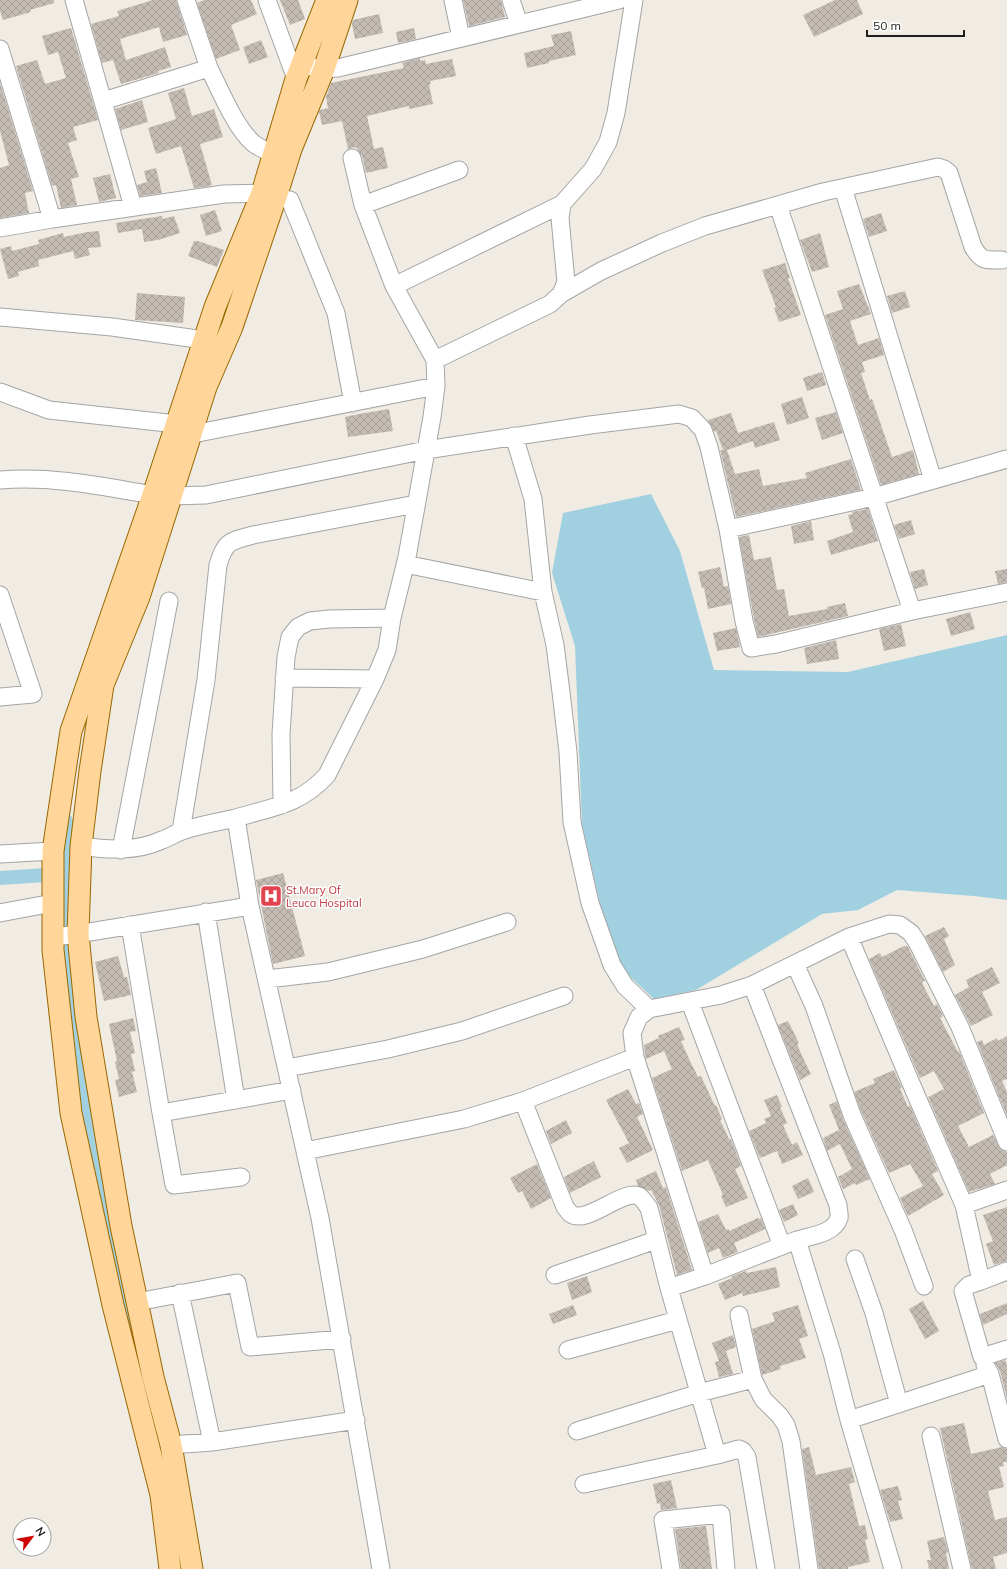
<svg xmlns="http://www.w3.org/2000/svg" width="1007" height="1569" font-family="Mulish,sans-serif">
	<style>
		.water { fill: #a1d1e0 }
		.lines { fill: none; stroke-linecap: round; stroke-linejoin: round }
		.canal { stroke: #a1d1e0; stroke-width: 14 }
		.building { fill: url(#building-cross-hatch) }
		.minor-casing { stroke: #a5a5a5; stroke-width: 19 }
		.major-casing { stroke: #986800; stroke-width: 23 }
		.minor { stroke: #fff; stroke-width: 17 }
		.major { stroke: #ffd599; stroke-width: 21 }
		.labels { text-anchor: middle; stroke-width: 3; stroke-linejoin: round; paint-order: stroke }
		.health-label { font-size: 11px; fill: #be3a42; stroke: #fff; text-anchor: start }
	</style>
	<defs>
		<pattern id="building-cross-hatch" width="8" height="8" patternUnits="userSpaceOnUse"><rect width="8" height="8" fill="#c4bbb3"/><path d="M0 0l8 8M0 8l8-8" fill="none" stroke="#a8a09a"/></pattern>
	</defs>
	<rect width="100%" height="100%" fill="#f0ece4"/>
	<!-- water -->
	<path class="water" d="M651,494l29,57 34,119 134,2 159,-37v265l-33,-4 -77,-6 -39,20 -36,4 -126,76 -42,9 -29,-27 -19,-42 -24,-105 -7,-179 -23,-73 11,-60z"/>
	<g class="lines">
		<!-- canal -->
		<path class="canal" d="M310,77l18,-52
			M214,342l22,-59
			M66,821l-2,132 36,225 31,156 35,136
			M0,878l61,-4"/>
	</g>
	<!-- building -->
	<path class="building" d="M0,0h54v3l-24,7 1,2 -28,8 -3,-9z
		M153,0h23l11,35 -24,7 -4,-15 -39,12 6,21 39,-13 6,20 -13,4 1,2 -38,11 -8,-24 -11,3 -11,-39 28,-8 -2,-5z
		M204,0h47l6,14 -26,11 9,25 -24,9 -19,-56z
		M280,0h18l7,19 -15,6z
		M463,0h38l4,17 -36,9z
		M835,0h22l6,14 -49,23 -11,-22z
		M379,14l4,19 -28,6 -3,-15 1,-4z
		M71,28l27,92 -25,7 4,13 -9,3 11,34 -8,2 6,26 -16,3 -5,-23 -4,1 -36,-120 21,-6 8,24 21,-6 -8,-26 -10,3 -6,-19z
		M414,28l2,11 -18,4 -2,-11z
		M571,31l5,24 -27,6v2l-22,5 -3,-15 30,-7 -3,-11z
		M261,40l7,17 -19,7 -6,-17z
		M420,58v3l5,-1 1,4 26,-5 4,17 -26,5 1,3h-2l4,20 -24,5v-3l-42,10 7,33 9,-2 5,21 -22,5 -4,-17 -6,-9 -8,2 -6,-28 -20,4 -3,-13 1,-2 8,-2 -2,-11 5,-14 73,-15 -2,-5z
		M0,83l33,108 -8,2 4,20 -29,5v-50l9,-3 -9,-34z
		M184,88l8,28 22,-7 9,28 -23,7 12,41 -7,2 -11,1 -13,-42 -25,8 -8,-26 28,-9 -8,-26z
		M142,100l6,22 -27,8 -6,-21z
		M156,168l6,25 -22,3 -3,-11 10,-3 -3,-11z
		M110,174l6,24 -17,4 -6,-24z
		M215,210l7,21 -16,5 -6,-21z
		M881,213l6,18 -18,6 -6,-18z
		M162,216v3l12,-3 6,17 -22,7 -14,2 -2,-13 -24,4 -2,-10z
		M99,231l2,16 -13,1 2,7 -15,4 -2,-8 -35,9 1,6 -21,6 1,4 -11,3 -8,-30 11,-3 1,5 27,-7 -1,-4 25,-7 1,4 23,-5z
		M820,233l9,34 -17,5 -12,-32z
		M194,241h4l26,9 -7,17 -29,-11z
		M785,263l5,15h-2l13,37 -22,7 -5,-14 2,-1 -14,-37z
		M859,284l12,30 -21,7 8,24 21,-7 5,17 -22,7 3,10 -4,1 9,27 2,-1 8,23 12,35 21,-7 6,24 -38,11 -56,-170 18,-6 -6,-18z
		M905,291l5,16 -18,6 -5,-17z
		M137,293l48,4 -2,26 -48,-3z
		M822,372l4,13 -19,6 -4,-13z
		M802,397l7,21 -22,7 -6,-21z
		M389,409l4,22 -45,6 -3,-20 14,-3z
		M836,412l7,21 -21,7 -7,-22z
		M731,413l7,20 36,-11 6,18 -25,8 -2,-7 -26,9 8,24 24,-5 4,17 44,-8 -2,-5 46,-14 10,31 -125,27 -14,-59 -2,-8h3l-7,-19 -2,1 -6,-12z
		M868,509l10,32 -47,14 -4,-14 26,-9 -5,-17 5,-1 -1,-2z
		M911,520l4,14 -16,5 -5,-14z
		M811,521l3,19 -20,4 -3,-18z
		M749,535l5,25 17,-3 6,33 7,-1 5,27 38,-7v-2l18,-4 3,13 -90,21 -4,-18 -15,-82z
		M720,567l4,20 4,-1 3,18 -23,5 -4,-21h-2l-4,-16z
		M924,569l4,16 -13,4 -5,-17z
		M1007,569v13l-9,2 -3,-13z
		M970,612l5,17 -24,7 -5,-17z
		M901,624l5,22 -22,5 -5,-22z
		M736,628l4,19 -23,4 -4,-18z
		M836,640l3,19 -32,5 -3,-16z
		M283,873l22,83 -32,8 -17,-84z
		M944,927l5,9 -5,3 11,26 -12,7 -18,-36z
		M904,946h3l1,1 17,34 -3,1 2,5 10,19 3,-2 6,12 -3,2 18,34 1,-1 25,62 -26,13 11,21 24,-12 8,15 6,2v13l-17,9 5,10 -26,8 -41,-95 16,-8 -10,-18 -14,7 -51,-119 11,-6 2,4z
		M118,956l6,21h3l4,18 -27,6 -9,-39z
		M992,967l8,16 -18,9 11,23 -22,11 -16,-31 14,-8 -3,-7z
		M133,1018l3,13 -6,1 5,21 -4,1 4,17 -3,1 5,20 -18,5 -4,-17 4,-1 -4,-17 2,-1 -8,-37z
		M788,1021l11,22 -2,1 6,14 8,16 -11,6 -22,-55z
		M679,1027l6,13 -4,1 9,20 8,16 3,-1 14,30 1,-1 6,14 -2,1 9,19h2l10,27 -6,3 13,29 -22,9 -5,-11 2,-1 -15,-35 -26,11 -30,-93 20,-9 -8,-18 -18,8 -1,-4 -1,-10 15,-7 -1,-2z
		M1007,1036v43l-5,2 5,11v24l-30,-74 5,-2 2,5 13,-7 1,3z
		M894,1070l8,18 -2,1 8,18 2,-1 28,65 -6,3 12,21 -36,21 -8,-18 23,-12 -13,-22 -21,9 -28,-62 -7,-19 21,-9 -2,-4z
		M628,1089l8,15 3,-1 4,11 -6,3 16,33 -26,13 -8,-15 10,-5 -23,-43z
		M777,1095l5,12h-2l7,16 -4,2 9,20 5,-3 6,13 -21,9 -5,-13 -17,7 -11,-27 17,-8 -2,-4 7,-3 -7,-16z
		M837,1101l6,18 27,60 -14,6 -1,-2 -12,6 -5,-12 14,-8 -12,-25 -13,7 -4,-13 16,-8 -10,-25z
		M566,1120l6,13 -21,11 -5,-13z
		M594,1161l7,16 -31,16 -6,-16z
		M537,1164l14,34 -20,11 -9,-18 -4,2 -8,-15z
		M656,1171l7,17 3,-1 26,83 -15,5 -18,-70 -8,-15 -3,1 -10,-5 -2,-6z
		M808,1178l6,14 -16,7 -6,-13z
		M793,1204l5,11 -14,7 -5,-12z
		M1007,1207v54l-13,4 -8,-21 7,-3 -10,-26z
		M718,1214l8,16 3,-1v2l29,-13 1,1 2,-1 4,11 -31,14 4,9 -15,6 -4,-10 -11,5 -10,-31z
		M776,1267l4,20 -37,9 -1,-3 -17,7 -7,-16 14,-6v-2l14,-5 1,2z
		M587,1276l5,16 -20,8 -5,-17z
		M923,1301l16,30 -14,8 -16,-30z
		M1007,1303v11l-24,11 -3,-11z
		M573,1305l4,10 -24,9 -4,-10z
		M798,1305l10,31 -9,3 7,19 -26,8 1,3 -19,6 -10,-46 23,-8 -3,-8z
		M733,1335l3,12 -10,4 7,23 -14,3 -4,-15 4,-1 -7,-18z
		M1005,1360l2,5v34l-7,-28 -5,-8z
		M964,1423l7,31 31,-7 5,2v13h-4l1,4 -5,1 5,20 -16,4 7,29 12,-3v36l-14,4 3,12h-24l-32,-141z
		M809,1447l7,28 35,-8 4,15 -6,2 10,42 6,-1 3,14 -3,1 5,22 -22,5v2h-29l-17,-120z
		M671,1480l6,28 -16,2 -1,-7 -3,1 -4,-20z
		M898,1486l4,14 -4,1 5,18 -13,3 -10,-32z
		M706,1526l6,43h-31l-6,-40z
		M944,1537l4,15 -2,1 3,16h-20l-2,-9h4l-4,-19z"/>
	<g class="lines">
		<!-- minor casing -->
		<g class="minor-casing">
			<path id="minor" d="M74,0l59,207
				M267,0l29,79
				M453,0l8,38
				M511,0l8,24
				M0,49l52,170 172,-25 38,-1
				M302,65l19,4 17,-1 281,-68
				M209,68c11,22 26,59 44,75 6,5 14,8 21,11
				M103,101l106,-33 -23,-68
				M352,158l11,47 31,81 41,74
				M843,188l90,292
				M276,197l14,3 46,113 17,90
				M363,205l96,-35
				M778,205l134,406 95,-19
				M0,228l52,-9
				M394,286l168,-82
				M561,294l40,-23 61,-28 43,-17 118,-34 115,-25 6,2 5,4 24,74c9,15 13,13 29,13
				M0,317l112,10 92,13
				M0,392l49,18 128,14
				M193,434l243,-48
				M514,436l19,63 10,93 12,53 6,47 7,60 4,70 18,81 22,62 13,21 24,23
				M0,480c54,-4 100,6 153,15
				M171,496l35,-1 220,-45 164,-25 89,-11 13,4 11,12 6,17 19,82 16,92 7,27 25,-4 136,-33
				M728,529l146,-32 133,-38
				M405,564l138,28
				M0,595l33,99 -33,3
				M284,678l91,1
				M282,805l-1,-71 5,-77 4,-20 8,-10 12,-6 19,-2 63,-1
				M181,831l25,-151 12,-115c7,-24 12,-24 35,-30l163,-31
				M81,846c27,4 55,6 81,-6 7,-2 13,-7 20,-9 17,-6 36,-9 54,-13
				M121,850l48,-249
				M0,854l53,-3
				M206,912l30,188
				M0,913l53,-10
				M130,925l31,188 131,-23
				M53,937l18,-2 179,-29
				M849,937l67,158 48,110 17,76 26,-10
				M795,964l19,42 38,109 51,115 21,56
				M267,979l61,-7 95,-23 84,-27
				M752,985l86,220c0,4 2,10 1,13 -5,16 -29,18 -42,22
				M690,1002l92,244
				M635,1057l70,219 92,-36 35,113 17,67 44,149
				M287,1068l101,-19 74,-18 102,-35
				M523,1101l42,106c2,2 4,6 6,7 16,11 51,-25 68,-18 4,3 7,8 10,12l20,80 36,-12
				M161,1113l13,72 67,-8
				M305,1151l159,-32 59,-18 112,-44 -3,-24 7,-16 10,-8 72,-14 31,-10 97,-48 40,-13 11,1 11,8 6,9 43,85 47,115
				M964,1205l43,-15
				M855,1259l19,54 25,91
				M555,1275l101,-35
				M981,1281l-12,4 -6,6 19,66 25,-8
				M180,1293l32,149
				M137,1302l100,-19 13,64 92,-8
				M739,1315l14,64 10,20 17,17 6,9 5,16 18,128
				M568,1350l110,-30
				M985,1365l5,9 17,65
				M849,1420l141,-46
				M577,1431l122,-38 54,-14
				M931,1436l31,133
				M171,1445l41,-3 144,-22
				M717,1455l22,-6 4,2 4,6 19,112
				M584,1484l133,-29 -48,-167
				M381,1569l-61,-351 -70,-312 -14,-88c36,-11 64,-13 91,-43l48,-96 12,-29 5,-32 15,-61 25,-140 4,-31 -1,-26 115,-56 11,-10 5,-12 -6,-64 2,-14 31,-35 15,-27 8,-29 18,-113
				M671,1569l-8,-49 58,-6 5,55"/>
		</g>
		<!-- major casing -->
		<g class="major-casing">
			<path id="major" d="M170,1569l-9,-74 -48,-190 -42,-192 -18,-163v-99l18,-120 82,-236 62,-188 47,-114 34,-114 31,-79
				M192,1569l-21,-124 -18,-68 -32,-151 -35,-209 -8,-83 3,-88 9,-75 13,-86 36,-88 67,-210 26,-60 44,-130 15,-48 33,-80 23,-69"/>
		</g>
		<!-- minor -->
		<use href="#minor" class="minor"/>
		<!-- major -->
		<use href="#major" class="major"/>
	</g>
	<!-- icons -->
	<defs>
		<g id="hospital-square" transform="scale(1.15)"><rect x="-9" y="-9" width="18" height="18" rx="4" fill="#e0444e" stroke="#fff"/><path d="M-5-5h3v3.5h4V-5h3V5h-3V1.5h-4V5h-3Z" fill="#fff"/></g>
	</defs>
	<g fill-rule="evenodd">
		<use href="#hospital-square" x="271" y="896"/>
	</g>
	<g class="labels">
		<!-- health labels -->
		<g class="health-label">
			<text x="286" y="894">St.Mary Of<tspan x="286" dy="13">Leuca Hospital</tspan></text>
		</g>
	</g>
	<!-- north arrow -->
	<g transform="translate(32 1537) rotate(58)"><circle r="19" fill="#ffffff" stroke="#a5a5a5"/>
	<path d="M0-3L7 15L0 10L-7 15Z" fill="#cc0300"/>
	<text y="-6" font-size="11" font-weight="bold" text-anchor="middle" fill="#1e1e1e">N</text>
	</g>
	<!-- scale -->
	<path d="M867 30v6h97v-6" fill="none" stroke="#1e1e1e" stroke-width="2"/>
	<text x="873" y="30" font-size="12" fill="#1e1e1e" stroke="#ffffff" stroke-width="3" paint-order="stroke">50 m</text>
</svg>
